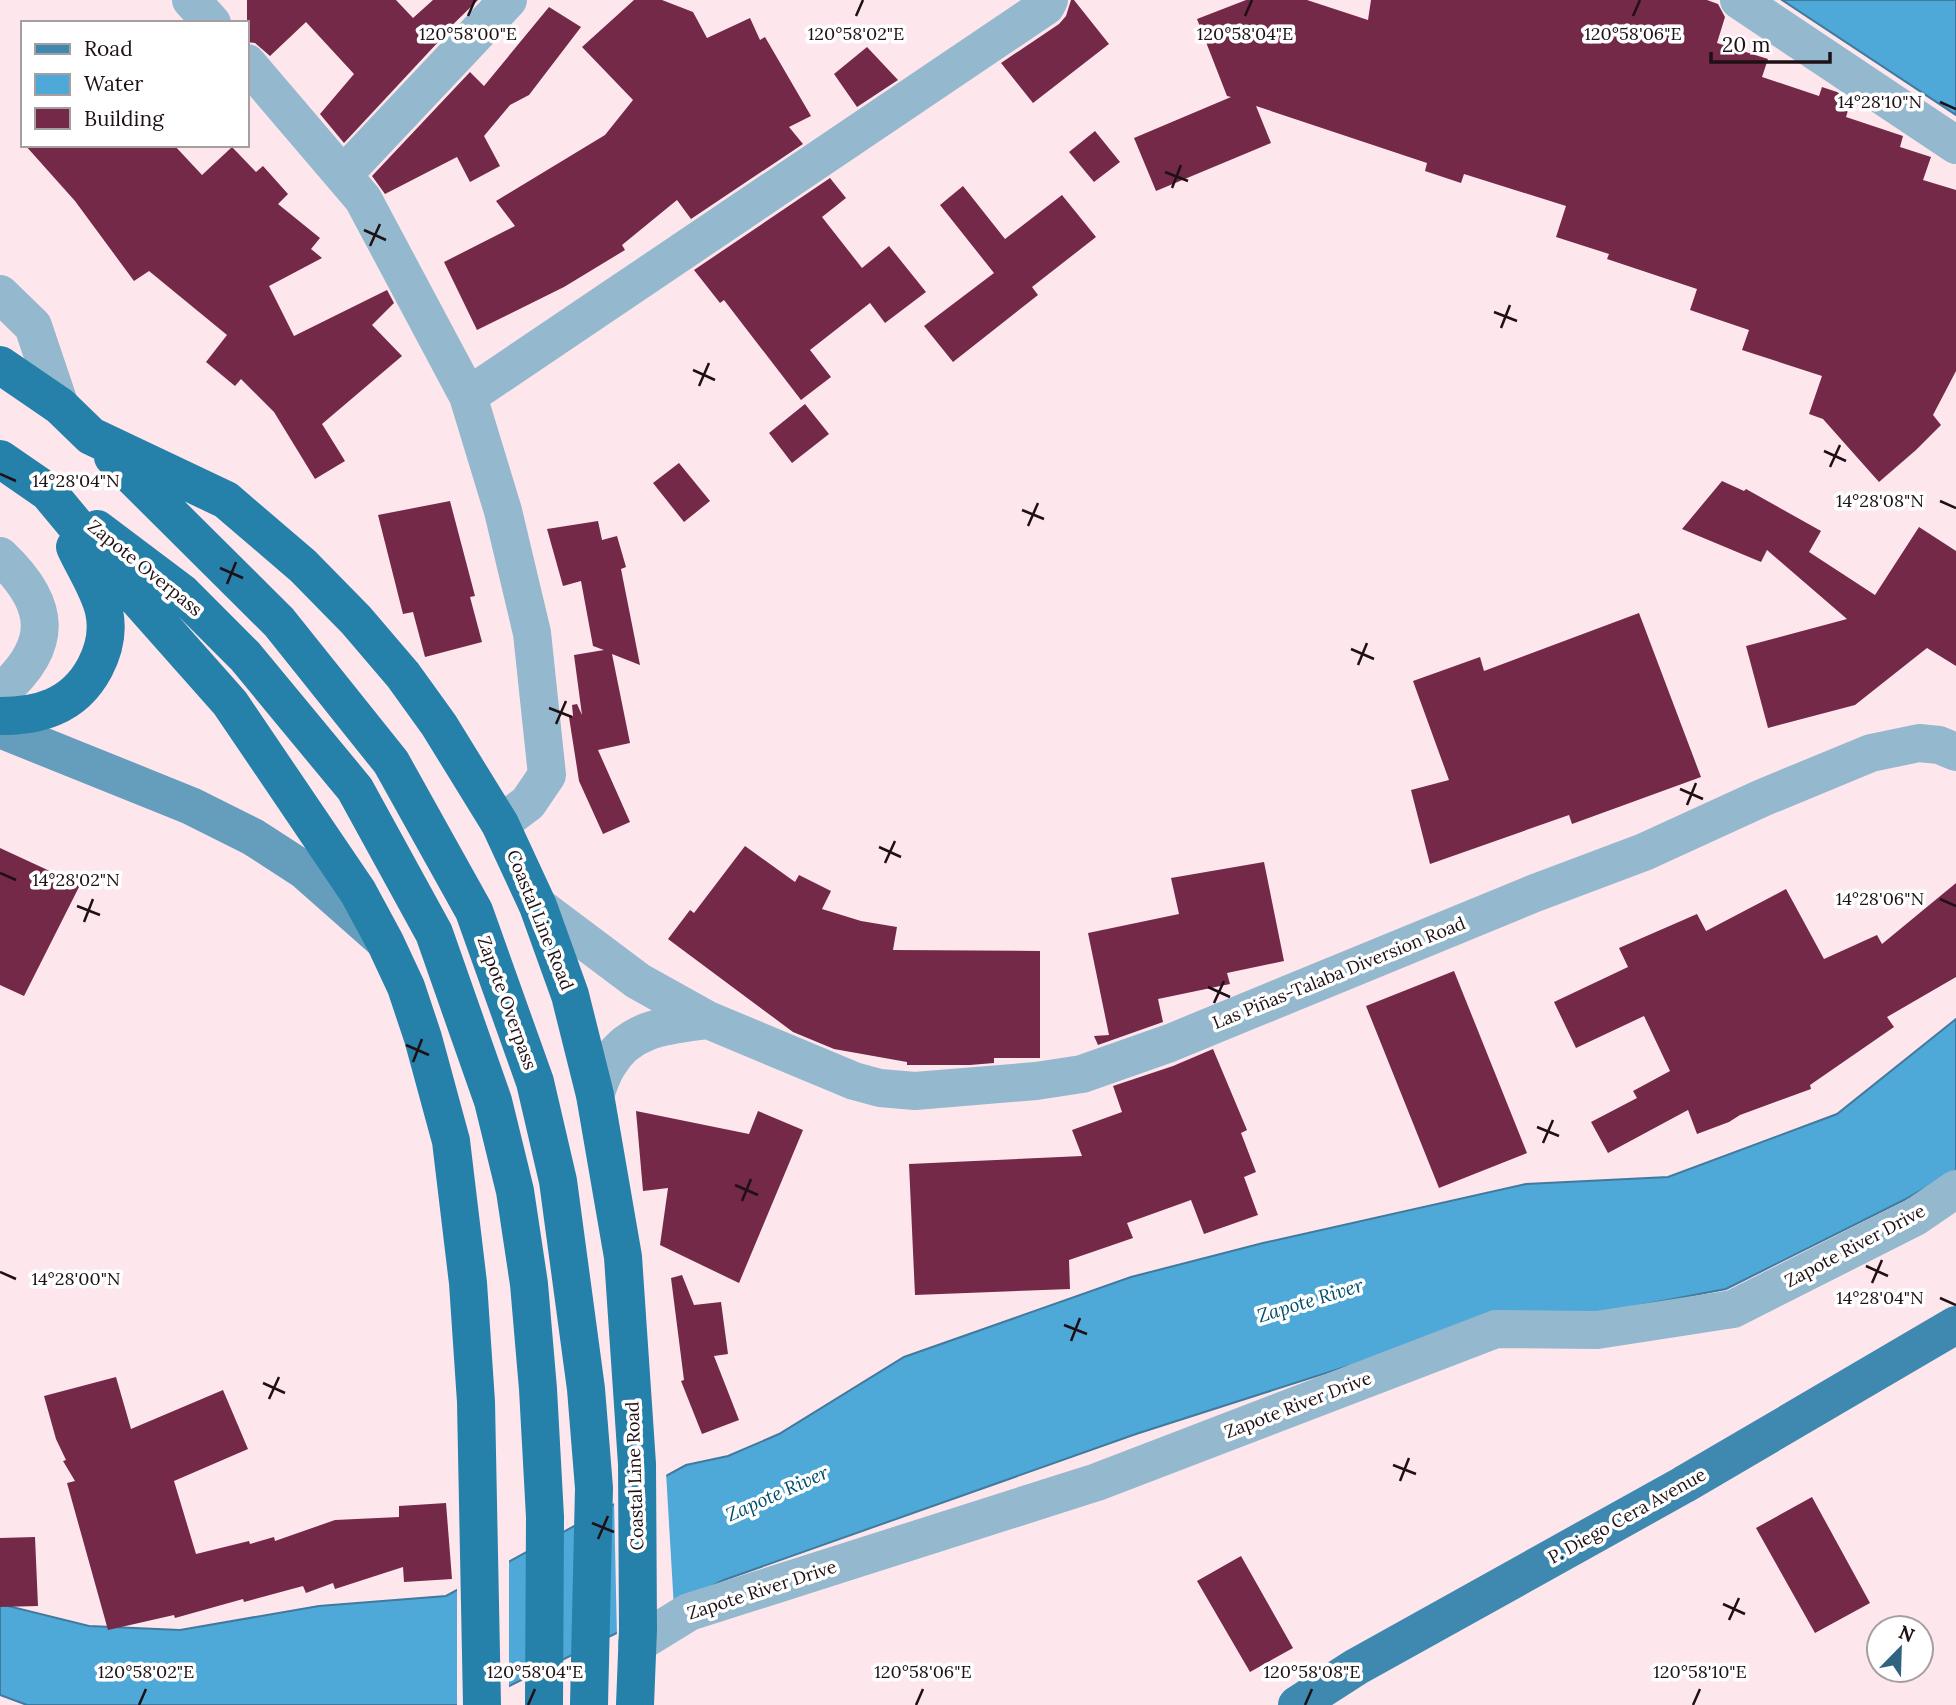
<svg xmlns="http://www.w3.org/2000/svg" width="1956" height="1705" font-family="Lora,serif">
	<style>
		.water { fill: #4ea8d8; stroke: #407a9e; stroke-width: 2 }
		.pier { fill: #fee6ed }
		.building { fill: #742948 }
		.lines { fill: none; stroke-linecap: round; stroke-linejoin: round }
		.minor { stroke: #94b8cd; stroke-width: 38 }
		.tertiary { stroke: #94b8cd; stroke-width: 38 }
		.secondary { stroke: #659dbd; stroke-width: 38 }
		.primary { stroke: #3f89b0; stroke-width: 38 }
		.trunk { stroke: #2580aa; stroke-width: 38 }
		.ticks { fill: none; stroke: #1e1015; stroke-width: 2.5 }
		.labels { text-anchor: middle; stroke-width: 7; stroke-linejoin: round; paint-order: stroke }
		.street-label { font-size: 18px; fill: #1e1015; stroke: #fff }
		.water-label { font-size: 19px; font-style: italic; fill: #004d6d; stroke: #fff }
		.ticks-label { font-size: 18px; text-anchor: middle; fill: #1e1015; stroke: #fff; stroke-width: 7; stroke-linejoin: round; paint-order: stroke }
	</style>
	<rect width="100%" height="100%" fill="#fee6ed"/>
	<!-- water -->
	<path class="water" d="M1782,0h174v115z
		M1956,1019v151l-52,30 -178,89 -132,25 -249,53 -209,67 -412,146 -253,125h-444l-27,-10v-91l89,22 91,4 139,-24 127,-10 240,-131 42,-9 51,-22 125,-77 227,-80 132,-34 263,-59 142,-7 169,-63z"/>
	<!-- pier -->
	<path class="pier" d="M666,1472l8,136 -57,29 -3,-137z
		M509,1558v132l-30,15h-22v-118z"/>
	<!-- building -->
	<path class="building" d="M247,0h149l17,18 20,-18h45l-40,39 2,1 -96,103 -24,-29 34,-40 -48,-52 -36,34 -15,-13 -8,-1z
		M634,0h28l31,12 14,26 43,-20 10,22 5,-3 46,79 -22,11 14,17 -112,75 -14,-19 -55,45 3,5 -61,37 -87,43 -33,-68 71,-36 -19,-25 109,-66 28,-35 -51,-53z
		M1071,0h3l35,44 -76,59 -32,-40 58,-39 7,-8z
		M1246,0h61l61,20 3,-20h336l11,4 7,13 -8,26 51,16 -6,18 57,19 3,-9 15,5 14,9 -5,16 57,19 -3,11 31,10 -8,23 33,10v181l-23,44 8,10 -25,25 -37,32 -56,-63 -14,-5 13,-38 -80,-26 7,-20 -59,-20 7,-21 -90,-30 2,-5 -53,-17 10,-31 -102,-32 -3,9 -36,-12 2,-8 -171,-57 15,37 -115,48 -22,-53 97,-41 -4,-1 -30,-77z
		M549,7l32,20 -52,68 -19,10 -26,31 16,30 -30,16 -13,-25 -72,37 -13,-18 98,-104 14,14z
		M867,47l31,33 -41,27 -23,-33z
		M1095,131l25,31 -26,20 -25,-30z
		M25,145h149l28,30 30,-28 24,25 7,-6 25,28 -10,10 42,34 -9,11 11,9 -53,28 25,50 93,-46 7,13 -22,22 30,31 -80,68 23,37 -30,18 -41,-67 -33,-33 -6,7 -29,-24 21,-27 -78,-64 -15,10 -59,-80z
		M830,178l16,20 -24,19 40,51 27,-22 37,46 -41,31 -15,-20 -60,47 21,27 -30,23 -77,-100 -4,3 -26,-33z
		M963,186l42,53 57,-44 34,42 -64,50 6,8 -85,67 -29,-36 70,-53 -54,-68z
		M805,404l24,30 -37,29 -23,-30z
		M679,463l31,38 -26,21 -31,-39z
		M1722,481l22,10 2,-2 75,42 -12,21 66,43 44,-68 37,24v115l-29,-18 -72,57 -87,23 -22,-82 101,-27 -80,-69 -6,12 -79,-33z
		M450,501l25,95 -5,1 12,45 -57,15 -12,-45 -10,2 -25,-99z
		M598,521l4,19 15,-4 9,31 -5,2 19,96 -28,-11 18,89 -32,7 32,72 -27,12 -24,-53 -10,-64 4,-1 -1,-11 5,-1 5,11 -8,-60 30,-5 -11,-4 -12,-65 -18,5 -16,-57z
		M1639,613l62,164 -129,47 -3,-9 -139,49 -19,-74 38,-10 -36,-99 67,-24 4,14z
		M745,846l50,36 4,-7 32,16 -9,18 39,12 36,6 -4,23 147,1v107h-46v5l-24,2h-63v-3l-73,-13 -41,-17 -125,-93 22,-29 4,3z
		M0,848l80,37 -56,111 -24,-11z
		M1264,862l20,99 -57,12 3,11 -72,15 5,23 -65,23 -4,-9 15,-1 -21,-102 91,-19 -8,-36z
		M1956,883v94l-69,40 7,10 -84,58 1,4 -71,26 -11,7 -32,12 -9,-24 -80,43 -17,-31 46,-24 -4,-7 37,-20 -26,-55 -68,32 -22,-46 74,-35 -9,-19 78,-34 9,17 80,-42 38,70 53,-24 5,9z
		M1454,971l73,182 -88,35 -73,-182z
		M1213,1049l34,81 -6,3 15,39 -12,5 14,38 -54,19 -13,-34 -64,23 6,15 -64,22 1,29 -155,6 -6,-131 173,-8 -10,-26 50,-18 -9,-26 60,-20z
		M636,1111l113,23 9,-23 45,19 -64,153 -79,-38 8,-57 -25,3z
		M682,1275l12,30 27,-3 7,52 -14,2 25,64 -37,14 -21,-53 3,-1 -13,-102z
		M116,1377l15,52 92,-39 25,59 -74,32 22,73 53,-13 1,3 24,-7 1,4 60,-21 64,-3v-11l47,-3 6,76 -48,3 -1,-15 -68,22 -2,-6 -27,10 -3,-7 -59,16 -1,-3 -68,19 -1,-3 -66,15 -41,-147 8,-2 -12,-20 3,-1 -10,-21 -12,-43z
		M1812,1497l58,106 -55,30 -59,-105z
		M35,1537l3,69 -38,1v-69z
		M1241,1556l52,92 -43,24 -53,-91z"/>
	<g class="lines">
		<!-- minor -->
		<path class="minor" d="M191,0l21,23
			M247,63l116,136 105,197 35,115 29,122 15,142 -19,28 -28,21
			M343,175l165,-175
			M0,294l33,32 27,80
			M468,396l578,-390 3,-6
			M0,556c52,49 54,90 0,137
			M637,1644l52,-32 408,-130 399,-153 101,1 136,-21 182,-92 41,-28"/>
		<!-- tertiary -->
		<path class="tertiary" d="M1739,0l217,145
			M538,906l100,75 70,39 146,61 26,7 35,3 121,-10 46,-7 88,-31 365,-150 109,-41 118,-54 109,-45 48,-10 20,2 17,7
			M595,1095c4,-10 7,-21 13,-30 21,-38 62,-40 100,-45"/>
		<!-- secondary -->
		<path class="secondary" d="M0,729l191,77 62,31 51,33 77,68"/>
		<!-- primary -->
		<path class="primary" d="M1297,1705l59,-38 327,-182 273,-160"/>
		<!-- trunk -->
		<path class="trunk" d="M0,365l60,41 31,30 135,64 77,66 53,54 47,55 36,50 61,99 38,82 32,89 25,100 28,162 14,207 1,165 -3,76
			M113,457l166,165 112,140 83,149 61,171 23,99 28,208 8,99 -5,217
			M0,459l48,33 80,96 102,115 128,189 27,50 21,45 17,51 28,103 17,142 8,119 6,303
			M97,529l85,64 63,63 110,133 79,144 59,168 22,90 14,93 9,105 7,128 -1,188
			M0,716c17,0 37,-2 53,-9 36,-15 59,-59 51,-96 -5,-22 -20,-44 -29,-64"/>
	</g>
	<!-- ticks -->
	<path class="ticks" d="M468,16l7,-16M856,16l7,-16M1245,16l7,-16M1633,16l7,-16M1940,102l16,7M1165,172l23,9M1172,188l9,-23M364,230l22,10M370,246l10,-22M1494,312l23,9M1501,328l9,-23M693,370l22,10M699,386l10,-23M1824,451l22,10M1830,467l10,-22M0,474l16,7M1940,501l16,7M1022,510l22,9M1028,526l10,-23M220,568l23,10M227,584l9,-22M1351,649l23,10M1358,665l9,-22M549,708l23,9M556,724l10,-23M1680,789l23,10M1687,805l9,-22M879,847l22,10M885,863l10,-22M0,873l16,7M1940,899l16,7M77,906l23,9M84,922l9,-23M1208,987l22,10M1214,1003l10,-22M406,1045l23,10M413,1062l9,-23M1537,1127l22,9M1543,1143l10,-23M735,1185l23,10M742,1201l9,-22M1866,1266l22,10M0,1272l16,7M1872,1283l10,-23M1940,1298l16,7M1064,1325l23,9M1071,1341l9,-23M263,1383l22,10M269,1399l10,-22M1393,1465l23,9M1400,1481l9,-23M592,1523l22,9M598,1539l10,-23M1723,1604l22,10M1729,1620l10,-22M139,1705l7,-16M528,1705l7,-16M916,1705l7,-16M1305,1705l7,-16M1693,1705l7,-16"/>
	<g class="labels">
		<!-- street labels -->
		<g class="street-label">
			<text transform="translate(145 568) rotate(39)" y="6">Zapote Overpass</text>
			<text transform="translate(540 920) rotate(68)" y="6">Coastal Line Road</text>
			<text transform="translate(1339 973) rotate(-22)" y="6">Las Piñas-Talaba Diversion Road</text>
			<text transform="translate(507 1003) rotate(70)" y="6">Zapote Overpass</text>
			<text transform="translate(1855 1246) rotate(-28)" y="6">Zapote River Drive</text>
			<text transform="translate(1298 1405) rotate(-21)" y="6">Zapote River Drive</text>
			<text transform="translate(635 1476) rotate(-92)" y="6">Coastal Line Road</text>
			<text transform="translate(1627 1516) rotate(-29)" y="6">P. Diego Cera Avenue</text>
			<text transform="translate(762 1590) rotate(-18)" y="6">Zapote River Drive</text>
		</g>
		<!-- water labels -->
		<g class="water-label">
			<text transform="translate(1310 1300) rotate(-17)" y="7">Zapote River</text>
			<text transform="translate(777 1493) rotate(-24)" y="7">Zapote River</text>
		</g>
	</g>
	<g class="ticks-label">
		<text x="468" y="40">120°58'00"E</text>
		<text x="856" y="40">120°58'02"E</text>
		<text x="1245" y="40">120°58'04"E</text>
		<text x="1633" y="40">120°58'06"E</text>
		<text x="1880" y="108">14°28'10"N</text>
		<text x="76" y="487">14°28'04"N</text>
		<text x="1880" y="507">14°28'08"N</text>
		<text x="76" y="886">14°28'02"N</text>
		<text x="1880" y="905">14°28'06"N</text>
		<text x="76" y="1285">14°28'00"N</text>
		<text x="1880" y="1304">14°28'04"N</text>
		<text x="146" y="1678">120°58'02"E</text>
		<text x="535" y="1678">120°58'04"E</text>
		<text x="923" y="1678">120°58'06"E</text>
		<text x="1312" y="1678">120°58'08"E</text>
		<text x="1700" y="1678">120°58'10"E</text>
	</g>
	<!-- legend -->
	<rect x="21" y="21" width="228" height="126" fill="#ffffff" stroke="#a59fa1" stroke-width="2"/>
	<rect x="35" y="44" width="35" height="10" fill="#3f89b0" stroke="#a59fa1" stroke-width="2"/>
	<text x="84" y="56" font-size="21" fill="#1e1015">Road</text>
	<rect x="35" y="74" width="35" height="21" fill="#4ea8d8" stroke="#a59fa1" stroke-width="2"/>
	<text x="84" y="91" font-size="21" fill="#1e1015">Water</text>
	<rect x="35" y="108" width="35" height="21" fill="#742948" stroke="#a59fa1" stroke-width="2"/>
	<text x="84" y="126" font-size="21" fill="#1e1015">Building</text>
	<!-- north arrow -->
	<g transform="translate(1900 1649) rotate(23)"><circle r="33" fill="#ffffff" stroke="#a59fa1" stroke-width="2"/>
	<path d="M0-5L12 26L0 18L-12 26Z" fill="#2f6480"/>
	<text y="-10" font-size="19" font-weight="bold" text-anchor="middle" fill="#1e1015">N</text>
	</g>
	<!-- scale -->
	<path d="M1711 52v10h119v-10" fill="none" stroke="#1e1015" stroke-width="3.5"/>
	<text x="1722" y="52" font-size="21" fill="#1e1015" stroke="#ffffff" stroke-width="5" paint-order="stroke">20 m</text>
</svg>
